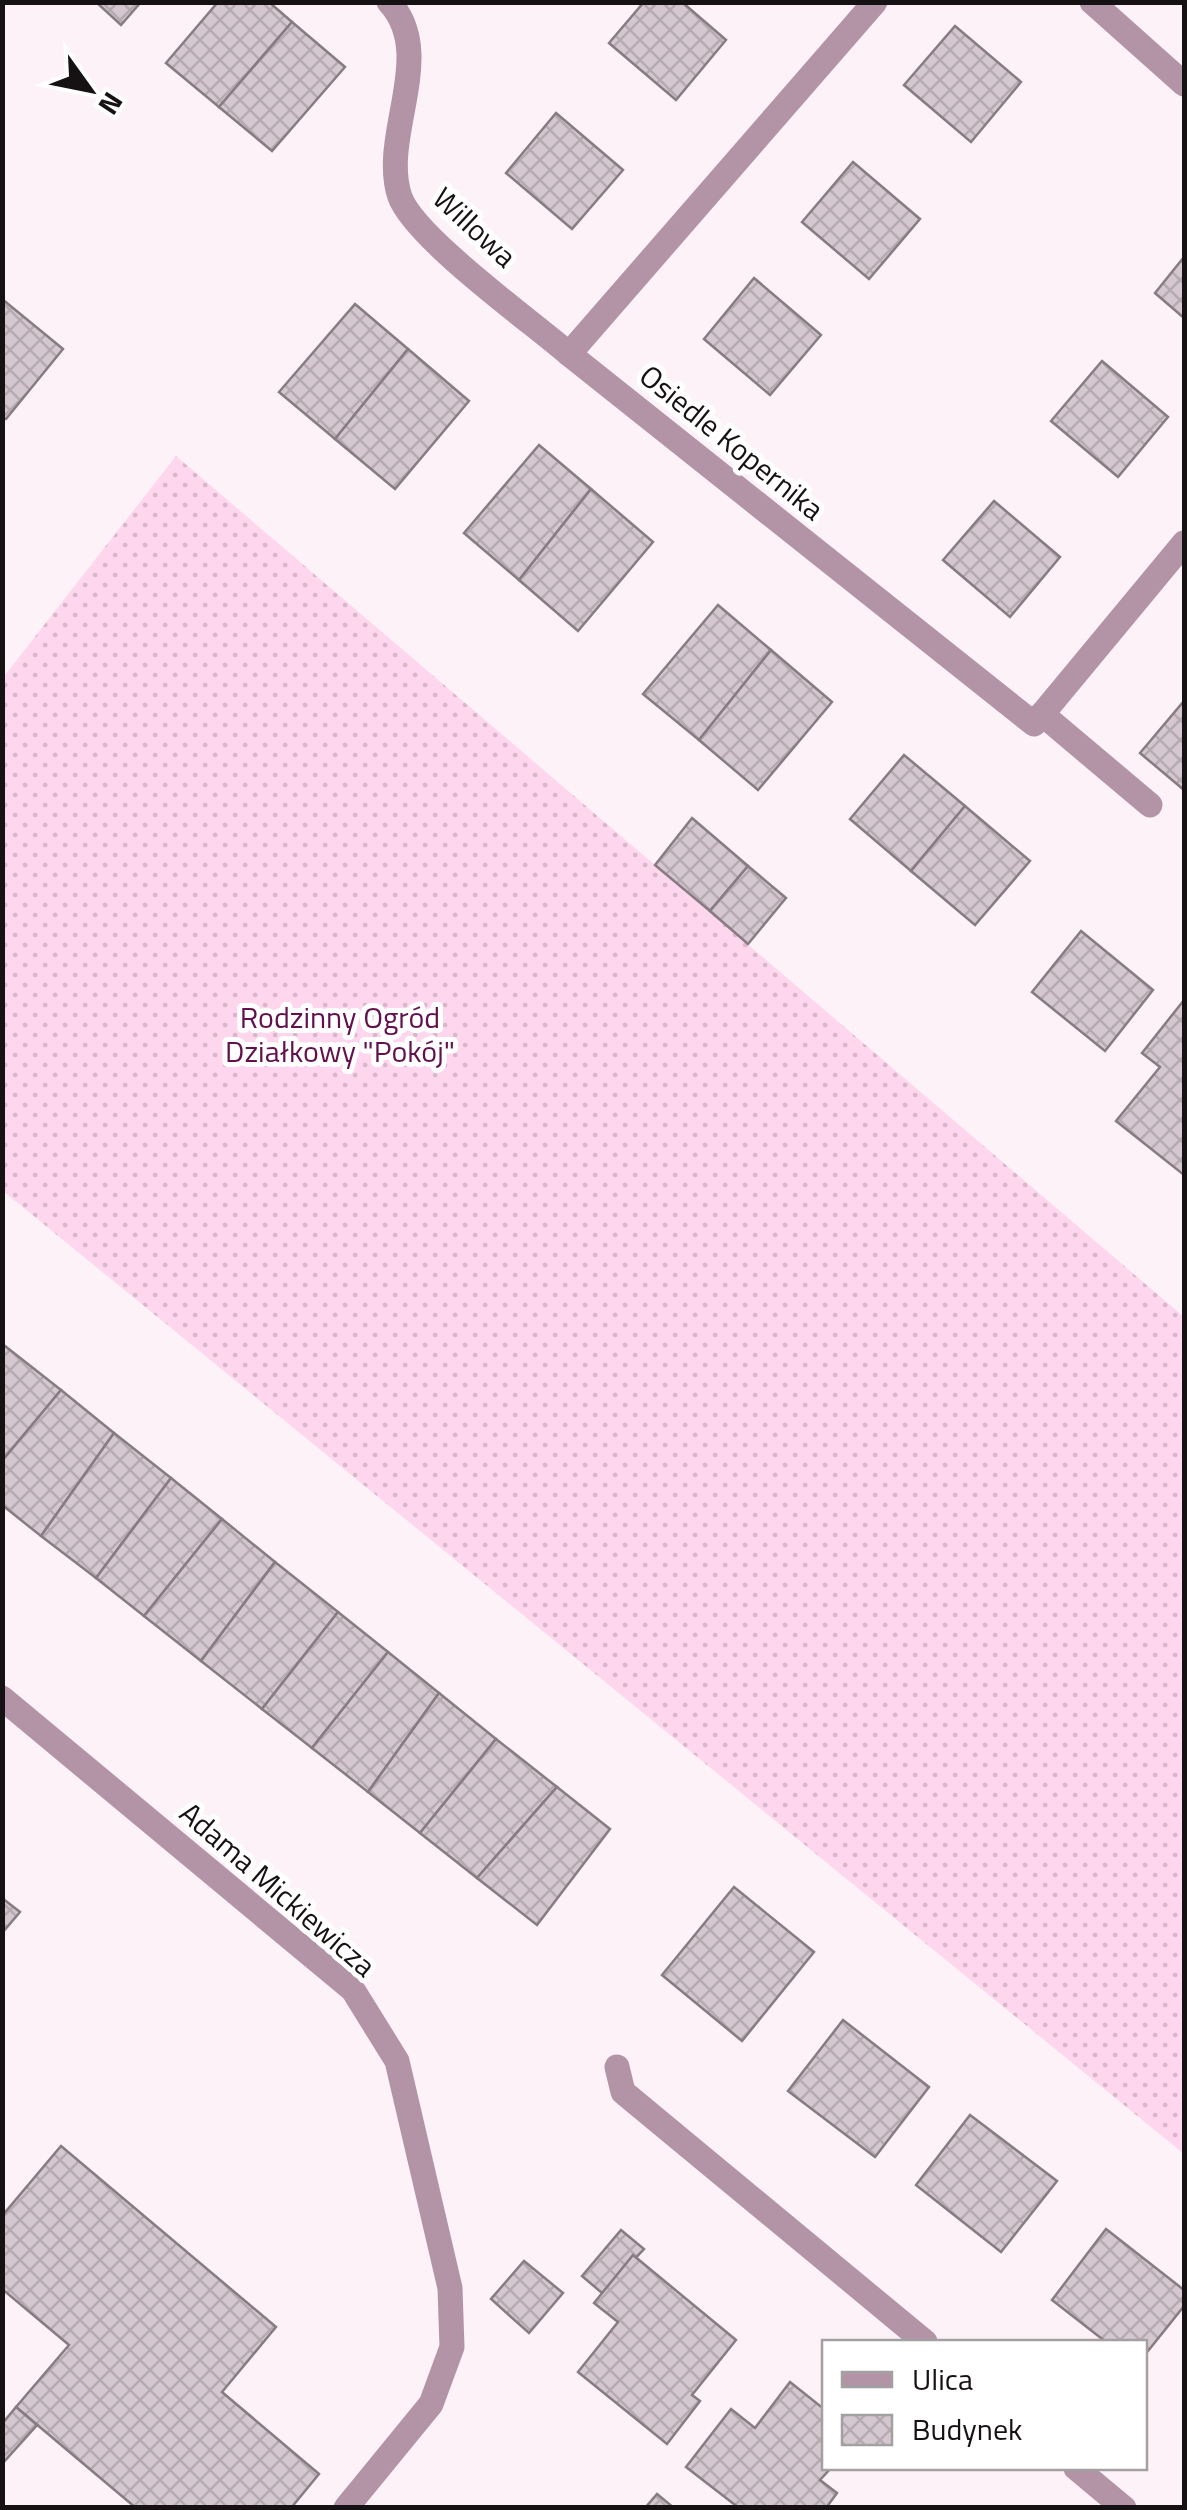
<svg xmlns="http://www.w3.org/2000/svg" width="1187" height="2510" font-family="'Titillium Web',sans-serif">
  <defs>
    <pattern id="grass-dots" width="8" height="8" patternUnits="userSpaceOnUse" patternTransform="scale(2.5)"><rect width="8" height="8" fill="#fed6ee"/><path d="M2 2h.1M6 6h.1" fill="none" stroke="#d9b7cb" stroke-width="1.8" stroke-linecap="round"/></pattern>
    <pattern id="building-cross-hatch" width="8" height="8" patternUnits="userSpaceOnUse" patternTransform="scale(2.5)"><rect width="8" height="8" fill="#d5c7cf"/><path d="M0 0l8 8M0 8l8-8" fill="none" stroke="#b6aab1"/></pattern>
  </defs>
  <rect width="100%" height="100%" fill="#fef2f9"/>
  <path fill="url(#grass-dots)" d="M176,456L1184,1317V2154L3,1191L2,679Z"/>
  <g fill="url(#building-cross-hatch)" stroke="#887b82" stroke-width="2.5">
    <path d="M96,2H141L121,25Z"/>
    <path d="M218,2H269L292,22L219,107L166,63Z"/>
    <path d="M644,2H682L726,40L676,100L609,43Z"/>
    <path d="M292,22L345,67L272,151L219,107Z"/>
    <path d="M955,26L1021,82L971,142L904,85Z"/>
    <path d="M556,113L623,170L572,229L506,173Z"/>
    <path d="M853,162L920,219L869,279L802,222Z"/>
    <path d="M1184,257V318L1155,293Z"/>
    <path d="M754,278L821,335L770,395L704,339Z"/>
    <path d="M2,299L63,349L6,419L2,417Z"/>
    <path d="M355,304L408,349L335,439L279,392Z"/>
    <path d="M408,349L469,401L395,489L335,439Z"/>
    <path d="M1102,361L1168,417L1118,477L1051,421Z"/>
    <path d="M539,445L591,489L519,580L464,533Z"/>
    <path d="M591,489L653,542L578,631L519,580Z"/>
    <path d="M994,501L1060,557L1010,617L943,560Z"/>
    <path d="M718,605L771,650L699,740L643,694Z"/>
    <path d="M771,650L832,702L758,790L699,740Z"/>
    <path d="M1184,701V790L1140,753Z"/>
    <path d="M904,755L965,806L911,871L850,819Z"/>
    <path d="M965,806L1030,861L975,925L911,871Z"/>
    <path d="M692,818L748,866L710,911L655,865Z"/>
    <path d="M748,866L786,898L748,944L710,911Z"/>
    <path d="M1081,931L1153,990L1105,1051L1032,992Z"/>
    <path d="M1184,1000V1175L1116,1121L1160,1067L1142,1053Z"/>
    <path d="M5,1346L61,1390L2,1461V1349Z"/>
    <path d="M61,1390L114,1433L41,1536L2,1505V1461Z"/>
    <path d="M114,1433L171,1478L96,1578L41,1536Z"/>
    <path d="M171,1478L222,1519L144,1616L96,1578Z"/>
    <path d="M222,1519L275,1562L201,1661L144,1616Z"/>
    <path d="M275,1562L338,1612L262,1709L201,1661Z"/>
    <path d="M338,1612L388,1652L312,1748L262,1709Z"/>
    <path d="M388,1652L439,1693L368,1792L312,1748Z"/>
    <path d="M439,1693L496,1739L420,1833L368,1792Z"/>
    <path d="M496,1739L557,1787L477,1878L420,1833Z"/>
    <path d="M557,1787L610,1829L537,1925L477,1878Z"/>
    <path d="M734,1887L814,1952L742,2041L662,1975Z"/>
    <path d="M2,1898L20,1912L2,1933Z"/>
    <path d="M843,2020L929,2087L875,2157L788,2091Z"/>
    <path d="M970,2115L1057,2181L1001,2252L916,2185Z"/>
    <path d="M61,2146L276,2327L222,2392L319,2474L291,2508H136L16,2407L69,2345L2,2289V2216Z"/>
    <path d="M1106,2229L1184,2290V2306L1144,2356V2342H1106L1052,2300Z"/>
    <path d="M621,2230L644,2249L602,2293L582,2276Z"/>
    <path d="M633,2255L736,2340L692,2395L700,2401L667,2444L578,2372L618,2322L594,2303Z"/>
    <path d="M524,2261L563,2293L529,2333L491,2299Z"/>
    <path d="M790,2382L824,2409V2468H831L820,2480L837,2493L826,2508H739L686,2467L731,2409L755,2428Z"/>
    <path d="M16,2407L37,2425L2,2464V2424Z"/>
    <path d="M657,2494L674,2508H645Z"/>
  </g>
  <g fill="none" stroke-linecap="round" stroke-linejoin="round">
    <g stroke="#b394a7" stroke-width="25">
      <path d="M389,2C438,55 379,136 400,197C415,238 532,322 569,354"/>
      <path d="M875,2L569,354L1034,724L1184,543"/>
      <path d="M1092,2L1184,84"/>
      <path d="M1042,714L1150,805"/>
      <path d="M2,1698L353,1990L397,2061L450,2288L452,2347L431,2404L346,2508"/>
      <path d="M617,2067L623,2092L925,2342"/>
      <path d="M1076,2468L1124,2508"/>
    </g>
  </g>
  <g text-anchor="middle" dominant-baseline="central" stroke-width="10" stroke-linejoin="round" paint-order="stroke">
    <g font-size="30" fill="#161214" stroke="#fff">
      <text transform="translate(475 227) rotate(43)">Willowa</text>
      <text transform="translate(732 442) rotate(39)">Osiedle Kopernika</text>
      <text transform="translate(278 1889) rotate(41)">Adama Mickiewicza</text>
    </g>
    <g font-size="30" fill="#63114d" stroke="#fff">
      <text x="340" y="1017">Rodzinny Ogród<tspan x="340" dy="34">Działkowy "Pokój"</tspan></text>
    </g>
  </g>
  <rect width="1187" height="2510" fill="none" stroke="#161214" stroke-width="10"/>
  <rect x="822" y="2340" width="325" height="130" fill="#ffffff" stroke="#a2a0a1" stroke-width="2.5"/>
  <rect x="842" y="2372" width="50" height="15" fill="#b394a7" stroke="#a2a0a1" stroke-width="2.5"/>
  <text x="912" y="2390" font-size="30" fill="#161214">Ulica</text>
  <rect x="842" y="2415" width="50" height="30" fill="url(#building-cross-hatch)" stroke="#a2a0a1" stroke-width="2.5"/>
  <text x="912" y="2440" font-size="30" fill="#161214">Budynek</text>
  <g transform="translate(90 90) rotate(123)" stroke="#ffffff" stroke-width="8" paint-order="stroke">
  <path d="M0-8L18 38L0 25L-18 38Z" fill="#161214"/>
  <text y="-15" font-size="28" font-weight="bold" text-anchor="middle" fill="#161214">N</text>
  </g>
</svg>
